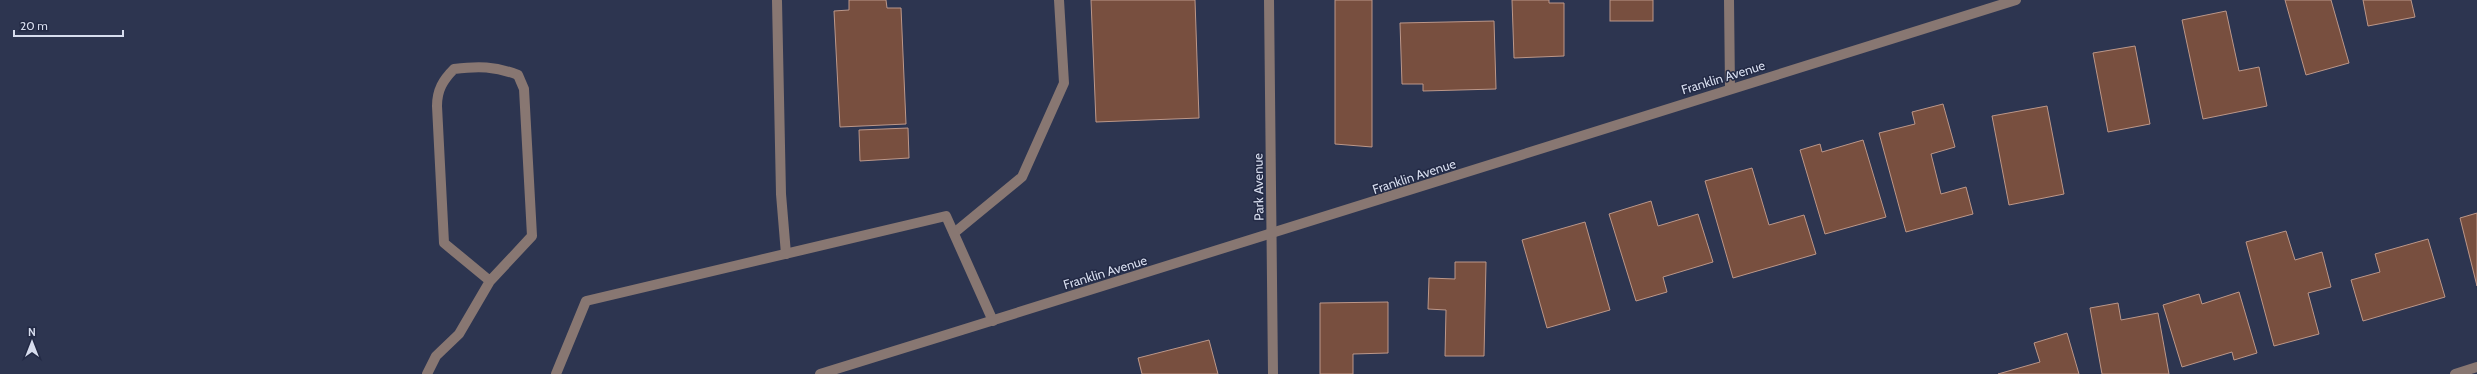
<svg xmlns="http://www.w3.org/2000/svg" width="2477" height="374" font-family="Cabin,sans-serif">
  <rect width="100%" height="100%" fill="#2d3550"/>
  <g fill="#784f3f" stroke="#bc9789">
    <path d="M849,0H886L887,8H901L906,124L840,127L834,11L849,10Z"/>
    <path d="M1091,0H1195L1199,118L1096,122Z"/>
    <path d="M1335,0H1372V147L1335,144Z"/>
    <path d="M1512,0H1549V3H1564V56L1514,58Z"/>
    <rect x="1610" y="0" width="43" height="21"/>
    <path d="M2285,0H2331L2349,63L2306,75Z"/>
    <path d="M2363,0H2411L2415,17L2368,26Z"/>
    <path d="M2226,11L2239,71L2259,67L2267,106L2203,119L2182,20Z"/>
    <path d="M1494,21L1496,89L1423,91V84H1402L1400,23Z"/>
    <path d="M2135,46L2150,124L2108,132L2093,53Z"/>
    <path d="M1943,104L1955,147L1931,154L1941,194L1966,187L1973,214L1906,232L1879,133L1915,124L1912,112Z"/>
    <path d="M2047,106L2064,194L2009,205L1992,116Z"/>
    <path d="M908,128L909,158L860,161L859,130Z"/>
    <path d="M1863,140L1886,217L1825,234L1800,150L1820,144L1822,152Z"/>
    <path d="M1752,168L1769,225L1804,215L1816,254L1733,278L1705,181Z"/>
    <path d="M1651,201L1658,226L1698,214L1713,262L1663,277L1667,292L1636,301L1609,214Z"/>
    <path d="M2477,213V286L2460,218Z"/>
    <path d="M1585,222L1610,310L1547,328L1522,240Z"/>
    <path d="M2286,231L2295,260L2322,252L2331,287L2308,293L2319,334L2274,346L2246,242Z"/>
    <path d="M2428,239L2445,297L2363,321L2351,280L2380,272L2375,254Z"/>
    <path d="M1455,262H1486L1484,356H1445L1446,310L1428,309L1429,278L1455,279Z"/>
    <path d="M2239,292L2257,353L2234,360L2232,352L2182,367L2163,305L2199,294L2202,304Z"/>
    <path d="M1388,302V353L1353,354V374H1320V303Z"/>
    <path d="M2118,303L2121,320L2158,313L2169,374H2102L2090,308Z"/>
    <path d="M2067,333L2079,374H1998L2040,362L2034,343Z"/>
    <path d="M1209,340L1218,374H1142L1138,358Z"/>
  </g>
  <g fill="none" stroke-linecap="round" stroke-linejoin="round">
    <g stroke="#887772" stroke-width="10">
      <path d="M1269,0L1273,374"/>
      <path d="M1729,0L1730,88"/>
      <path d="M777,1L781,194L786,254"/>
      <path d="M954,233L1022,177L1064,83L1059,0"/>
      <path d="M427,374L436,356L459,334L490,281L532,236L524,89L518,75C495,66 478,66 454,69C443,80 437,90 437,106L444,243L490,281"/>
      <path d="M556,374L586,301L946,216L993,321"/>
      <path d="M820,374C1219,251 1617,125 2016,0"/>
      <path d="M2455,374L2477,367"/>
    </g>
  </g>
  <g text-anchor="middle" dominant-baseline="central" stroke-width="3" stroke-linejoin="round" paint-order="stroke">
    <g font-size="13" fill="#d7ddee" stroke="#232a45">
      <text transform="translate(1723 77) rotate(-17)">Franklin Avenue</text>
      <text transform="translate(1414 176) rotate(-18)">Franklin Avenue</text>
      <text transform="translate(1258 187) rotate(-91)">Park Avenue</text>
      <text transform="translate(1105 272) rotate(-17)">Franklin Avenue</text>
    </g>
  </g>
  <g transform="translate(32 342)" stroke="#232a45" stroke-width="3" paint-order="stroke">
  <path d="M0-3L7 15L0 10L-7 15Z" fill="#d7ddee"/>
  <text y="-6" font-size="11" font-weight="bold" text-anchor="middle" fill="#d7ddee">N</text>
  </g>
  <path d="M14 30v6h109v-6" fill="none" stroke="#d7ddee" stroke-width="2"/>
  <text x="20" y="30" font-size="12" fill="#d7ddee" stroke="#232a45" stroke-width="3" paint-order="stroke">20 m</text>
</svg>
